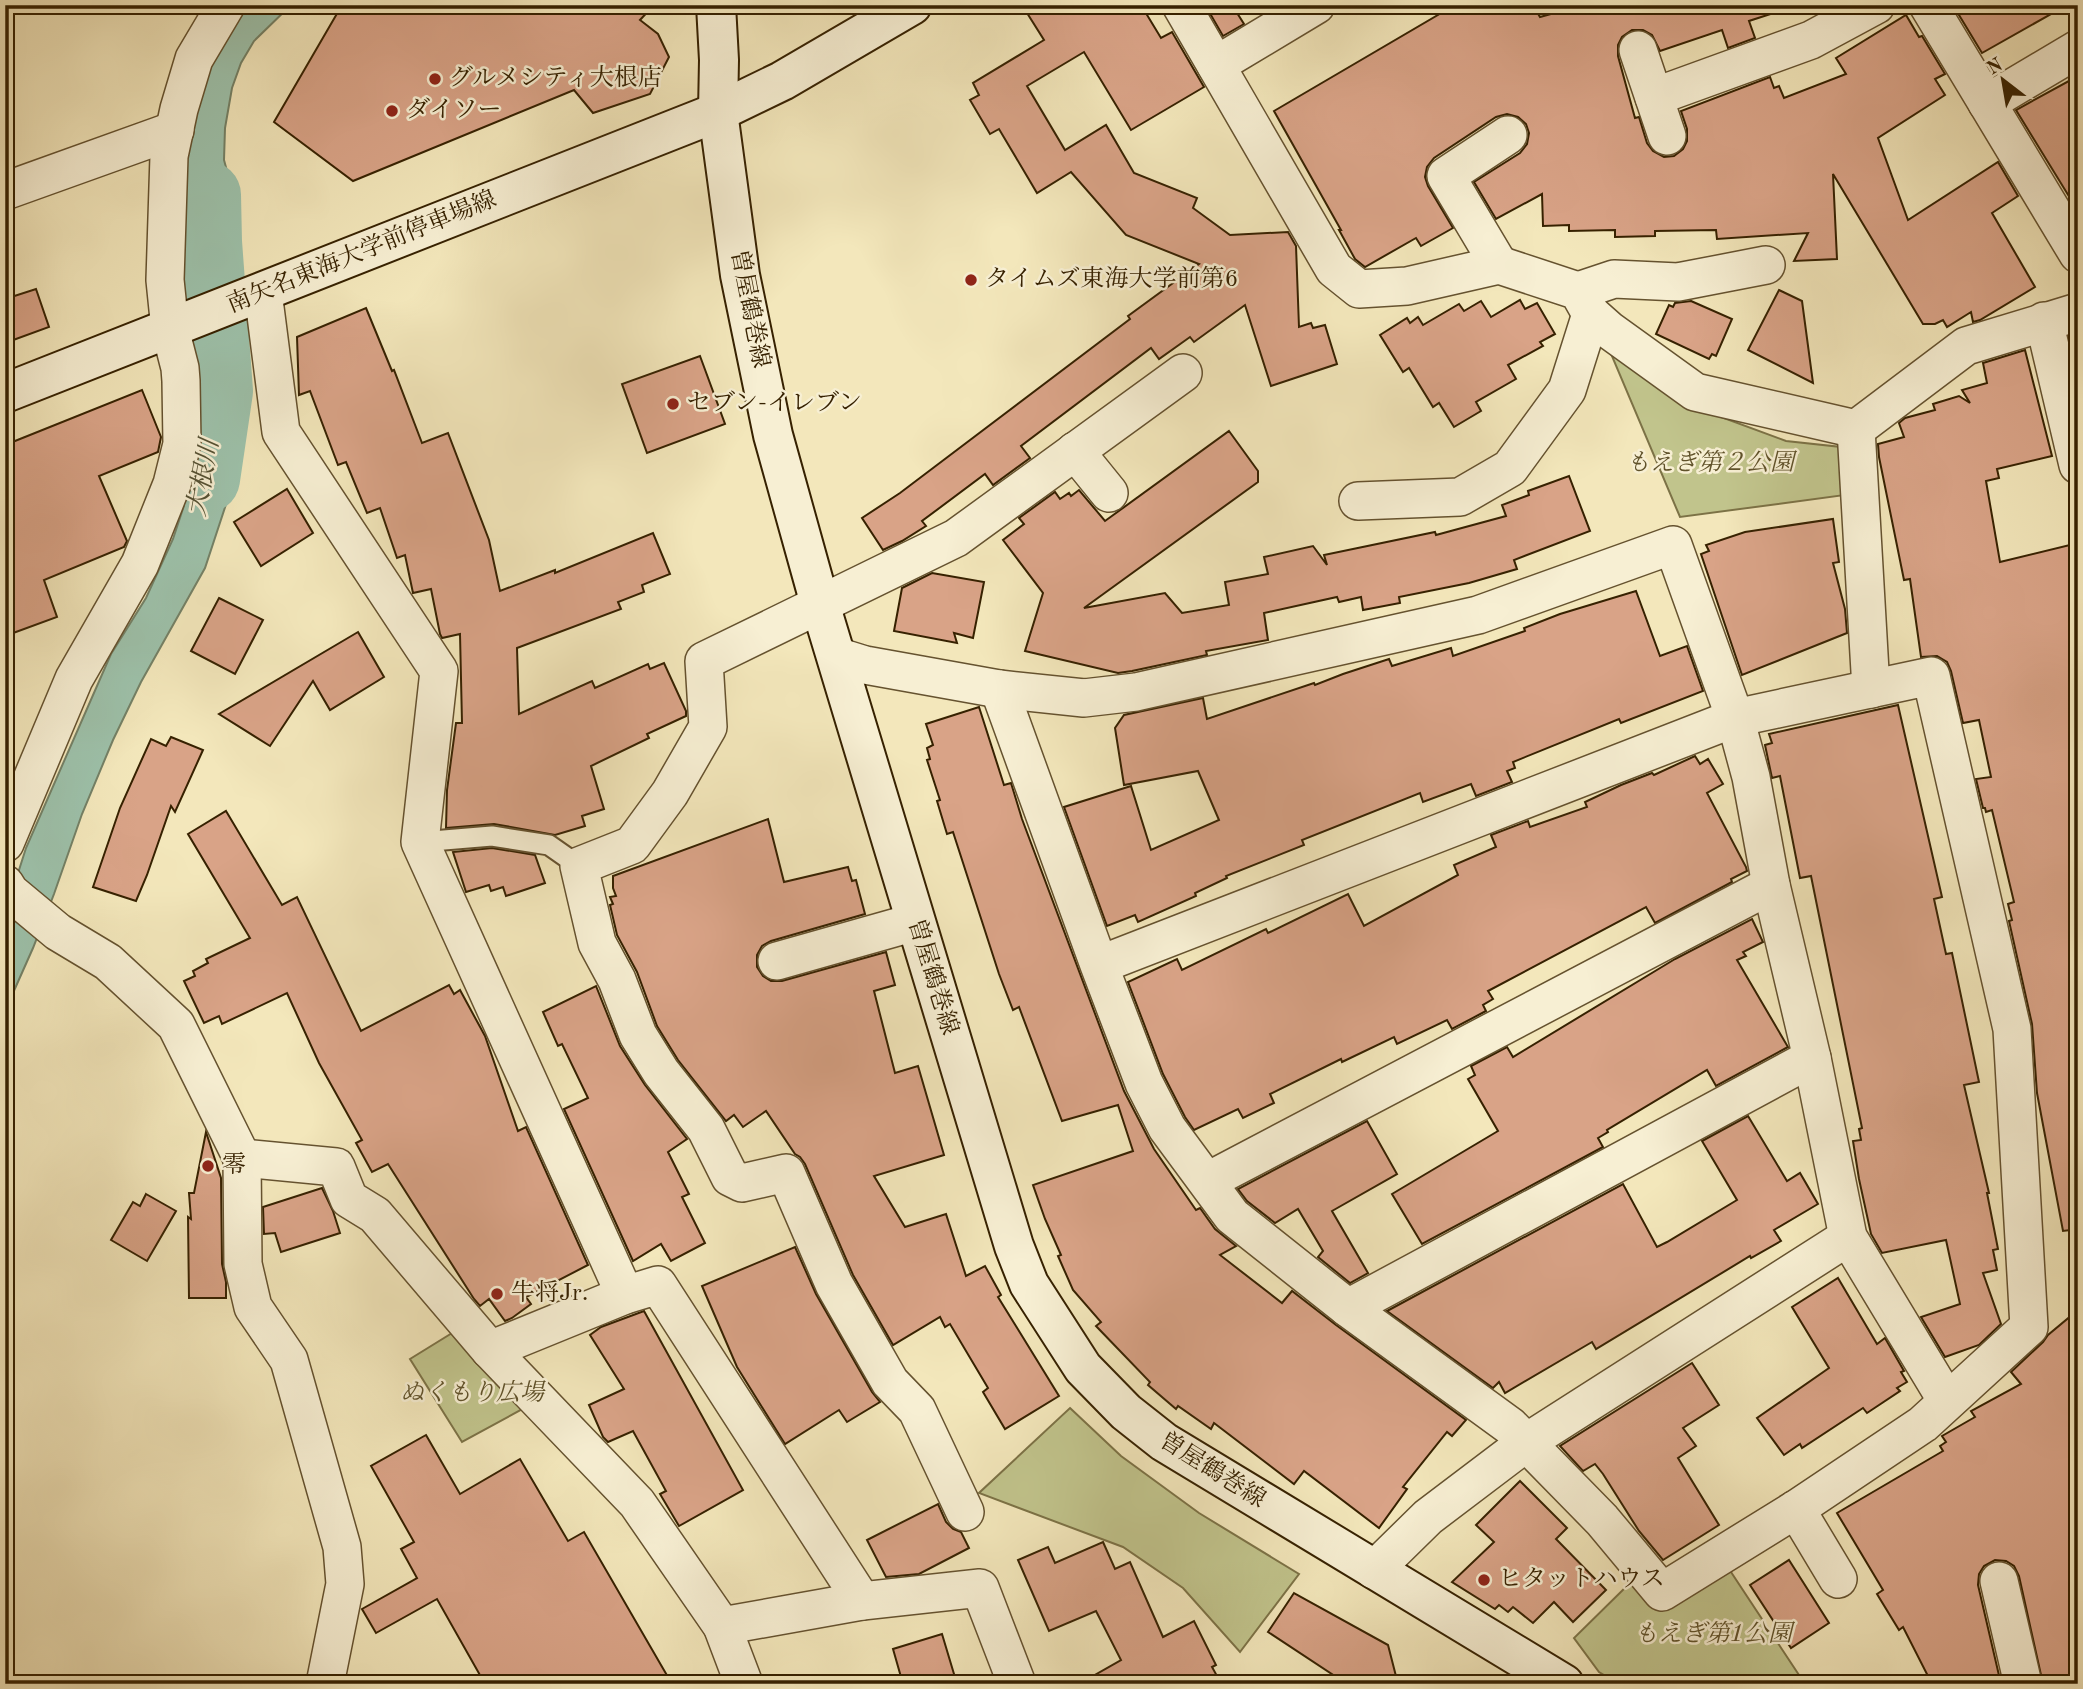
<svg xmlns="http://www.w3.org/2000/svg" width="2083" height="1689" font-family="'Old Standard TT','Noto Serif JP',serif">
  <rect width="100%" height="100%" fill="#f3e7bb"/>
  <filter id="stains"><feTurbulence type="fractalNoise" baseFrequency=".00286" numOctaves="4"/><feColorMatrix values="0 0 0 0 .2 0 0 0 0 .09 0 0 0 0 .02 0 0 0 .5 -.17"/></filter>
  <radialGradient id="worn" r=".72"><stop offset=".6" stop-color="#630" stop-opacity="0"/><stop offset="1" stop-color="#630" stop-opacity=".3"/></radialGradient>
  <g fill="#c1c48c" stroke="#7c7246" stroke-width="2">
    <path d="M1606,342L1686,404L1786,441L1841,447L1845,495L1680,517Z"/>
    <path d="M457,1330L528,1406L462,1442L410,1359Z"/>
    <path d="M1070,1408L1121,1456L1199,1513L1299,1574L1240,1652L1183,1588L1123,1547L979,1493Z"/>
    <path d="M1729,1569L1799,1675L1779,1684H1619L1599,1672L1574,1638L1635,1578Z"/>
  </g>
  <path fill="#9dc1aa" stroke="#748166" stroke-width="2" d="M246,5H291L254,41L241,63L232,88L225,128L224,160L233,193L231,234L247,395V423L239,465L205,568L141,682L113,740L82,814L54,894L33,948L5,1011V914L26,848L111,654L146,598L173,539L194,475L202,434L203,397L213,395L220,381L226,364L225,354L203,267C189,241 200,213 195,185C193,178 188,172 184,166L195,109L217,51Z"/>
  <path fill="#f3e7bb" d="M236,251L247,350L222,360L211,297L198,266Z"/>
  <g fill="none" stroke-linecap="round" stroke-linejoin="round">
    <path stroke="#9dc1aa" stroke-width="68" d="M206,479L219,391L208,242L207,195"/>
  </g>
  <g fill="#d9a387" stroke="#362100" stroke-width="2">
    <path d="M342,5H654L640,20L658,34L669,57L650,94L593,113L574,90L353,181L274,122Z"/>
    <path d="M1022,5H1141L1161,38L1172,32L1204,87L1131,130L1084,52L1027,86L1065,150L1106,125L1134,173L1197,198L1193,208L1230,235L1288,232L1296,246L1299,327L1311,323L1313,328L1325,325L1337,364L1271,386L1245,305L1194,342L1190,337L1159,359L1151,348L1021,446L1030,458L993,485L985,474L922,521L926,526L902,541L883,550L862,518L900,493L1130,319L1128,316L1199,264L1126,235L1071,172L1037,193L999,129L990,134L970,100L979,95L973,83L1044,40Z"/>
    <path d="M1217,5H1232L1244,24L1223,36L1208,10Z"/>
    <path d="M1455,5H1533L1540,17L1583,5H1779L1780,11L1749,21L1755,38L1728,48L1722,30L1660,51L1652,35L1643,30H1632L1622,37L1618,45V56L1635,118L1639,117L1647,143L1653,151L1664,157L1674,156L1683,149L1687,141V129L1681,111L1770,77L1774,88L1779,86L1784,98L1846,74L1836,58L1906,15L1919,37L1922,36L1945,74L1935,79L1945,95L1878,138L1908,220L1998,162L2018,196L1992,213L2035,287L1980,320L1973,322L1971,312L1947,327L1943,320L1935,324H1923L1833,174L1837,259L1794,261L1808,233L1717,239L1716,230L1655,231V236L1615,237V230L1569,231V225L1543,226L1542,194L1496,219L1474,182L1520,153L1527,144L1529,133L1526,124L1518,117L1507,114L1496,117L1434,158L1427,167L1425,177L1428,186L1453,228L1421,246L1416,238L1365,267L1355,259L1339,230H1341L1274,111Z"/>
    <path d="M1976,5H2067L1982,53L1959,15Z"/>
    <path d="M2078,76V211L2016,110Z"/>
    <path d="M36,289L49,327L5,343V299Z"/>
    <path d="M1779,290L1802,301L1813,383L1748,350Z"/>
    <path d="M1520,300L1525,309L1537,303L1555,334L1540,342L1543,346L1508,365L1516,379L1476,402L1481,411L1454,427L1439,403L1433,407L1409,368L1403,372L1380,335L1407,318L1410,323L1418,317L1423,325L1459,304L1464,311L1481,301L1491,317Z"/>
    <path d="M1691,301L1732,319L1716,356L1712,354L1709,359L1656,334L1669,305L1673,307L1675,303Z"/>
    <path d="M366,308L392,371L394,370L422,443L448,433L489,540L500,591L555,570V573L653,533L670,574L642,585L644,592L618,602L621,609L517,648L519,714L592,681L595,688L648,664L650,669L664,663L686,711V716L647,734L649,738L591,766L604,809L582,816L585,826L555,835L494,824L446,828L447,790L456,723H462L460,634L442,638L440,634L431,589L413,593L405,555L397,558L380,508L367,513L346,462L338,465L310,391L299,395L297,337Z"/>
    <path d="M2025,350L2052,456L1997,469L1999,478L1986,481L2000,562L2078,543V1229L2063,1231L2037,1093L2032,1024L2009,921L2012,920L2008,904L2014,902L1992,810L1986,812L1985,808H1983L1976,779L1991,777L1979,720L1963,723L1951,671L1947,662L1937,656L1921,657L1910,579L1904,580L1879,457L1878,444L1904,437L1899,423L1905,418L1935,410L1933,404L1959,396L1970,403L1962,390L1987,383L1983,363Z"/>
    <path d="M700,356L725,424L647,453L622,384Z"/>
    <path d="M142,390L161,437L158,452L99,476L127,541L124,547L44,580L57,617L5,636V445Z"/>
    <path d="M1229,431L1258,471V482L1084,608L1165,593L1182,613L1229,605L1225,582L1268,574L1264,557L1313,546L1327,565L1324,555L1435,532L1436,535L1506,516L1502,505L1529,495L1528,491L1569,476L1590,531L1514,560L1517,569L1469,583L1399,597L1400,603L1363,610L1361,597L1339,602L1337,597L1264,613L1268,640L1206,651L1207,655L1132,671L1118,673L1025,651L1043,593L1003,540L1024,524L1019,518L1055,492L1060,499L1069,493L1071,496L1079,490L1105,521Z"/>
    <path d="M287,489L313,533L261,566L234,522Z"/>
    <path d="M1833,519L1839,562L1833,563L1845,609L1847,633L1742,675L1701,554L1709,551L1706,545L1745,532Z"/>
    <path d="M932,573L984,582L973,638L954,633L957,643L894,631L902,588Z"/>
    <path d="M1636,591L1660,656L1687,646L1703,691L1621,723L1619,719L1513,762L1515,768L1507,771L1512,782L1476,796L1471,784L1423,802L1420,793L1302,840L1304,845L1226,876L1227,878L1195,893L1196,896L1138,922L1135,915L1107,926L1064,807L1131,786L1151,850L1219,820L1198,771L1124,785L1115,728L1124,715L1203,698L1207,719L1314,683L1315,685L1343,674L1389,659L1392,666L1451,648L1453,656L1525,631L1524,628L1560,614Z"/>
    <path d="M219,598L263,620L235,674L191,651Z"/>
    <path d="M358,632L384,677L330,710L313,681L270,746L219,714Z"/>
    <path d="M1898,705L1942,897L1934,899L1946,954L1952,953L1979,1082L1964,1085L1989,1193H1987L1998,1249L1993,1250L1997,1270L1983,1273L2001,1324L1979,1345L1945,1357L1921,1317L1960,1304L1946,1240L1882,1253L1871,1234L1859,1179L1853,1141L1861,1140L1859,1129L1862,1128L1811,876L1800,878L1780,776L1772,778L1765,745L1772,743L1769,734Z"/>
    <path d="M979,707L1004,785L1011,783L1022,819L1124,1091L1154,1149L1196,1210L1200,1208L1215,1229L1236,1246L1220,1255L1282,1303L1292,1291L1336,1325L1466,1420L1452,1436L1447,1432L1403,1487L1407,1489L1379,1528L1304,1471L1294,1484L1214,1423L1211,1429L1178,1406L1176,1409L1148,1385L1150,1382L1096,1326L1101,1322L1073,1290L1058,1256L1061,1255L1045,1219L1033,1185L1133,1151L1118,1105L1062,1121L1019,1007L1013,1010L999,974L953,832L947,834L937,801L940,800L927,760L930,759L927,748L933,745L926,724Z"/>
    <path d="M171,737L203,750L175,812L171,806L147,875L136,901L93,887L120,808L151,739L166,746Z"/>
    <path d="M1695,756L1700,764L1708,759L1723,784L1707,793L1746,867L1747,871L1731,879L1732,882L1655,923L1646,907L1488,991L1493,999L1483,1005L1486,1011L1452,1029L1447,1020L1397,1044L1394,1037L1342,1062L1341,1059L1270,1094L1274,1103L1243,1118L1238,1109L1194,1130L1185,1117L1163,1074L1128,982L1177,959L1182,970L1266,929L1268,933L1348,894L1364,926L1458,875L1454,865L1496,847L1491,835L1528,821L1530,827L1587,807L1585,802L1621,785L1652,773L1654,775Z"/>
    <path d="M226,811L282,905L297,897L361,1031L449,985L454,994L460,990L485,1036L518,1131L526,1127L588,1265L526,1297L531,1304L512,1318L505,1321L489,1299L480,1306L474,1299L388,1164L372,1172L356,1143L362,1140L319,1063L287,993L222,1024L219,1016L204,1023L184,981L195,976L193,971L208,963L206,959L250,938L188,834Z"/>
    <path d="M768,819L784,882L848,867L852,881L856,880L865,914L771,941L762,946L757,955V967L763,976L771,981H782L886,952L895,985L874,991L895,1073L918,1066L944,1155L874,1176L905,1227L946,1214L966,1276L985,1266L1001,1295L998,1297L1059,1396L1005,1429L983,1392L988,1388L950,1324L945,1327L940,1317L893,1345L853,1275L805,1164L800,1157L795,1154L766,1111L743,1127L734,1115L726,1121L678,1060L657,1026L637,972L617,935L610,905L613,904L610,897L616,896L613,888V876Z"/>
    <path d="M492,848L535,855L545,883L506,896L503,887L491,891L489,885L466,892L453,852Z"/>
    <path d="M1752,919L1763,942L1743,952L1746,956L1737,960L1788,1047L1716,1086L1707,1070L1607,1130L1608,1132L1598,1138L1603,1147L1422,1244L1392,1194L1498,1131L1468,1079L1475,1075L1471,1066L1507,1047L1513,1057L1675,959Z"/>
    <path d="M596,986L620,1046L645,1085L687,1139L668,1152L689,1194L682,1197L705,1243L671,1261L661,1244L633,1261L564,1109L588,1098L562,1044L558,1046L543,1012Z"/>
    <path d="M1748,1116L1787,1181L1800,1173L1818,1204L1774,1230L1781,1241L1751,1258L1750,1256L1596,1349L1592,1342L1505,1393L1499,1382L1493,1388L1387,1311L1623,1184L1657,1247L1667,1242L1737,1200L1702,1141Z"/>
    <path d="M1367,1121L1397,1174L1332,1211L1368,1273L1350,1283L1318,1257L1323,1251L1298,1209L1275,1223L1247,1201L1238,1189Z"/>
    <path d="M206,1132L221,1178L222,1264L226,1282V1298H189L188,1217L191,1219L189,1193H194Z"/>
    <path d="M322,1188L333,1211L340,1233L281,1252L275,1233L264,1234L263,1207Z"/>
    <path d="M146,1194L176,1211L147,1261L111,1240L133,1202L140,1206Z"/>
    <path d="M795,1247L816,1294L872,1392L880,1402L847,1422L839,1410L785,1444L737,1367L702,1286Z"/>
    <path d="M1838,1278L1877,1344L1885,1338L1904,1371L1901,1372L1907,1382L1897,1388L1900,1391L1867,1413L1863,1408L1802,1448L1800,1444L1784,1455L1757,1418L1829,1368L1792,1307Z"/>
    <path d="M2078,1310V1546L2070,1550L2078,1586V1684H2043L2019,1576L2014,1566L2006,1561L1995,1560L1984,1566L1979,1574L1978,1585L2001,1684H1932L1903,1627L1899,1630L1877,1594L1883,1590L1837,1513L1943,1451L1940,1446L1946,1442L1942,1436L1975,1417L1971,1411L2021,1384L2011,1372L2043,1342L2048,1335Z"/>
    <path d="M644,1311L743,1490L679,1526L660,1494L666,1491L633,1431L608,1442L603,1437L589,1405L624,1389L590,1335L601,1327Z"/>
    <path d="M1692,1363L1719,1405L1683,1428L1696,1446L1678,1458L1719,1525L1663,1560L1639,1531L1603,1474L1595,1464L1583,1471L1560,1446Z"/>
    <path d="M426,1435L460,1494L520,1459L568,1541L584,1532L672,1684H485L437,1599L376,1633L362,1609L417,1578L401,1549L414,1542L371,1466Z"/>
    <path d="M1520,1481L1567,1528L1556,1539L1606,1590L1573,1622L1554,1602L1533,1623L1513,1607L1508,1612L1499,1605L1495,1609L1452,1582L1494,1542L1476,1525Z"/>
    <path d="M938,1504L946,1522L953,1529L961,1532L969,1548L919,1574L886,1577L867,1540Z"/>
    <path d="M1103,1542L1115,1569L1130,1562L1163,1637L1194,1621L1216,1665L1212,1667L1217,1676L1201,1684H1079L1121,1660L1096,1611L1049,1631L1018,1560L1048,1547L1055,1563Z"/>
    <path d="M1789,1560L1829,1623L1791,1648L1750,1585Z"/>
    <path d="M1294,1593L1388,1645L1398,1684H1347L1268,1632Z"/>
    <path d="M942,1634L957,1684H903L893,1649Z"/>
  </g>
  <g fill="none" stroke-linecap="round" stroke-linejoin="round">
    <defs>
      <path id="lane" d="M420,842L492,836L549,845L579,866"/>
      <g id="street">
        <path d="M1181,5L1334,269L1359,289L1407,286L1499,265L1578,291L1591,314L1609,330L1695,392L1856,429L1966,346L2078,312"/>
        <path d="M1928,5L2078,254"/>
        <path d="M1638,50L1667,136"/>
        <path d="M1216,65L1316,5"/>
        <path d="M1654,97L1811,40L1876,5"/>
        <path d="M1987,103L2078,49"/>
        <path d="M5,191L175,130"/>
        <path d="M1499,265L1446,176L1508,135"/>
        <path d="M1578,291L1614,279L1678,282L1766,265"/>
        <path d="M263,292L281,432L439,671L420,842L625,1295"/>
        <path d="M2044,321L2078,465"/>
        <path d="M1856,429L1871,689"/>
        <path d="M1075,451L1109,493"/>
        <path d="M1358,501L1460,497L1510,468L1567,390L1591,314"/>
        <path d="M836,656L865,665L999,689L1084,698L1136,692L1478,615L1673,545L1735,718L1751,777L1771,885L1812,1058L1848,1237L1947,1401"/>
        <path d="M999,689L1099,965L1144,1083L1167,1128L1232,1216L1348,1308L1510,1426L1602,1520L1662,1592L1796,1509L1923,1424L2029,1327L2012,1029L1931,676L1735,718L1099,965"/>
        <path d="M5,843L74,679L140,564L172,484L182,444L181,381L180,368L170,329L165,280L169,156L179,109L194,59L226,5"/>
        <path d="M5,884L10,892L58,932L108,962L176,1025L242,1158L243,1264L253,1307L289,1360L342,1547L345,1584L325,1684"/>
        <path d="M777,961L915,922"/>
        <path d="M242,1158L336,1167L349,1199L375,1215L490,1350L637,1503L722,1626L744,1684"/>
        <path d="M1208,1181L1771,885"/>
        <path d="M1348,1308L1812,1058"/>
        <path d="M490,1350L625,1295L658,1285L862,1601"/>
        <path d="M1796,1509L1838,1579"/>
        <path d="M965,1512L917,1410L890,1382L834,1284L786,1173L742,1183L730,1177L706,1129L661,1072L638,1035L617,980L597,943L579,866L632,845L670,793L708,727L704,661L956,538L1183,373"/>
        <path d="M1374,1570L1428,1517L1527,1442L1848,1237"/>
        <path d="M1999,1581L2023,1684"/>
        <path d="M722,1626L862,1601L980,1588L1017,1684"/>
      </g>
      <g id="secondary">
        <path d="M716,5L719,60L718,112L740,275L773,435L820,604L1014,1246L1029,1284L1083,1368L1126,1412L1164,1442L1564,1684"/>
        <path d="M5,393L718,112L782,81L912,5"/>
      </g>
    </defs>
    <use href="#lane" stroke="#65522f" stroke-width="23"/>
    <use href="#street" stroke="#65522f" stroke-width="40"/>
    <use href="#secondary" stroke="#362100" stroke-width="42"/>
    <use href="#lane" stroke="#f7efd3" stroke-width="19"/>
    <use href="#street" stroke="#f7efd3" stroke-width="37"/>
    <use href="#secondary" stroke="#f7efd3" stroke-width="38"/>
  </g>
  <g fill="#8f2418" stroke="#f7efd3" stroke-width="2.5">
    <circle cx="435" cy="79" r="7"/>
    <circle cx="392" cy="111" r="7"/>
    <circle cx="971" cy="280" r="7"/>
    <circle cx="673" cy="404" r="7"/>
    <circle cx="208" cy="1166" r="7"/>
    <circle cx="497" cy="1294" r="7"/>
    <circle cx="1484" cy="1580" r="7"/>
  </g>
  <g text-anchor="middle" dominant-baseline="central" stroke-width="5" stroke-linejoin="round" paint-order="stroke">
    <g font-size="24" fill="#362100" stroke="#f7efd3" text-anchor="start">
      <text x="449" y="79">グルメシティ大根店</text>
      <text x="406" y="111">ダイソー</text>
      <text x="985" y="280">タイムズ東海大学前第6</text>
      <text x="687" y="404">セブン-イレブン</text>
      <text x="222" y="1166">零</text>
      <text x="511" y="1294">牛将Jr.</text>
      <text x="1498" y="1580">ヒタットハウス</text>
    </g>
    <g font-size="24" fill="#362100" stroke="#f7efd3">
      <text transform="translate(362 253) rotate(-22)">南矢名東海大学前停車場線</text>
      <text transform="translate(749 309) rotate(79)">曽屋鶴巻線</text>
      <text transform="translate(932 977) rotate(73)">曽屋鶴巻線</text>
      <text transform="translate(1212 1471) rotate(32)">曽屋鶴巻線</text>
    </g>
    <g font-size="24" font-style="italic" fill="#60522a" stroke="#f7efd3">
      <text x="1710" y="464">もえぎ第２公園</text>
      <text x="472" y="1394">ぬくもり広場</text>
      <text x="1713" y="1635">もえぎ第1公園</text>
    </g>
    <g font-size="26" font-style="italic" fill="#555133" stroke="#f7efd3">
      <text transform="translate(204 478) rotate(-80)">大根川</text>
    </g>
  </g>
  <rect width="2083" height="1689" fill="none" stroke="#f3e7bb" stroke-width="28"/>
  <rect x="7" y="7" width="2069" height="1675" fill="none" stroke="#362100" stroke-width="3.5"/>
  <rect x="14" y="14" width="2055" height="1661" fill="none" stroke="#362100" stroke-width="2"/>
  <g transform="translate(2003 80) rotate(329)" stroke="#f7efd3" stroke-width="5" paint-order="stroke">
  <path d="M0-5L12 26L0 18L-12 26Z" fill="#362100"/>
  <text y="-10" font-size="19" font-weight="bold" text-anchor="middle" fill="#362100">N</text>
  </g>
  <rect width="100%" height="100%" filter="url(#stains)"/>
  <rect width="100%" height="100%" fill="url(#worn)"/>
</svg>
